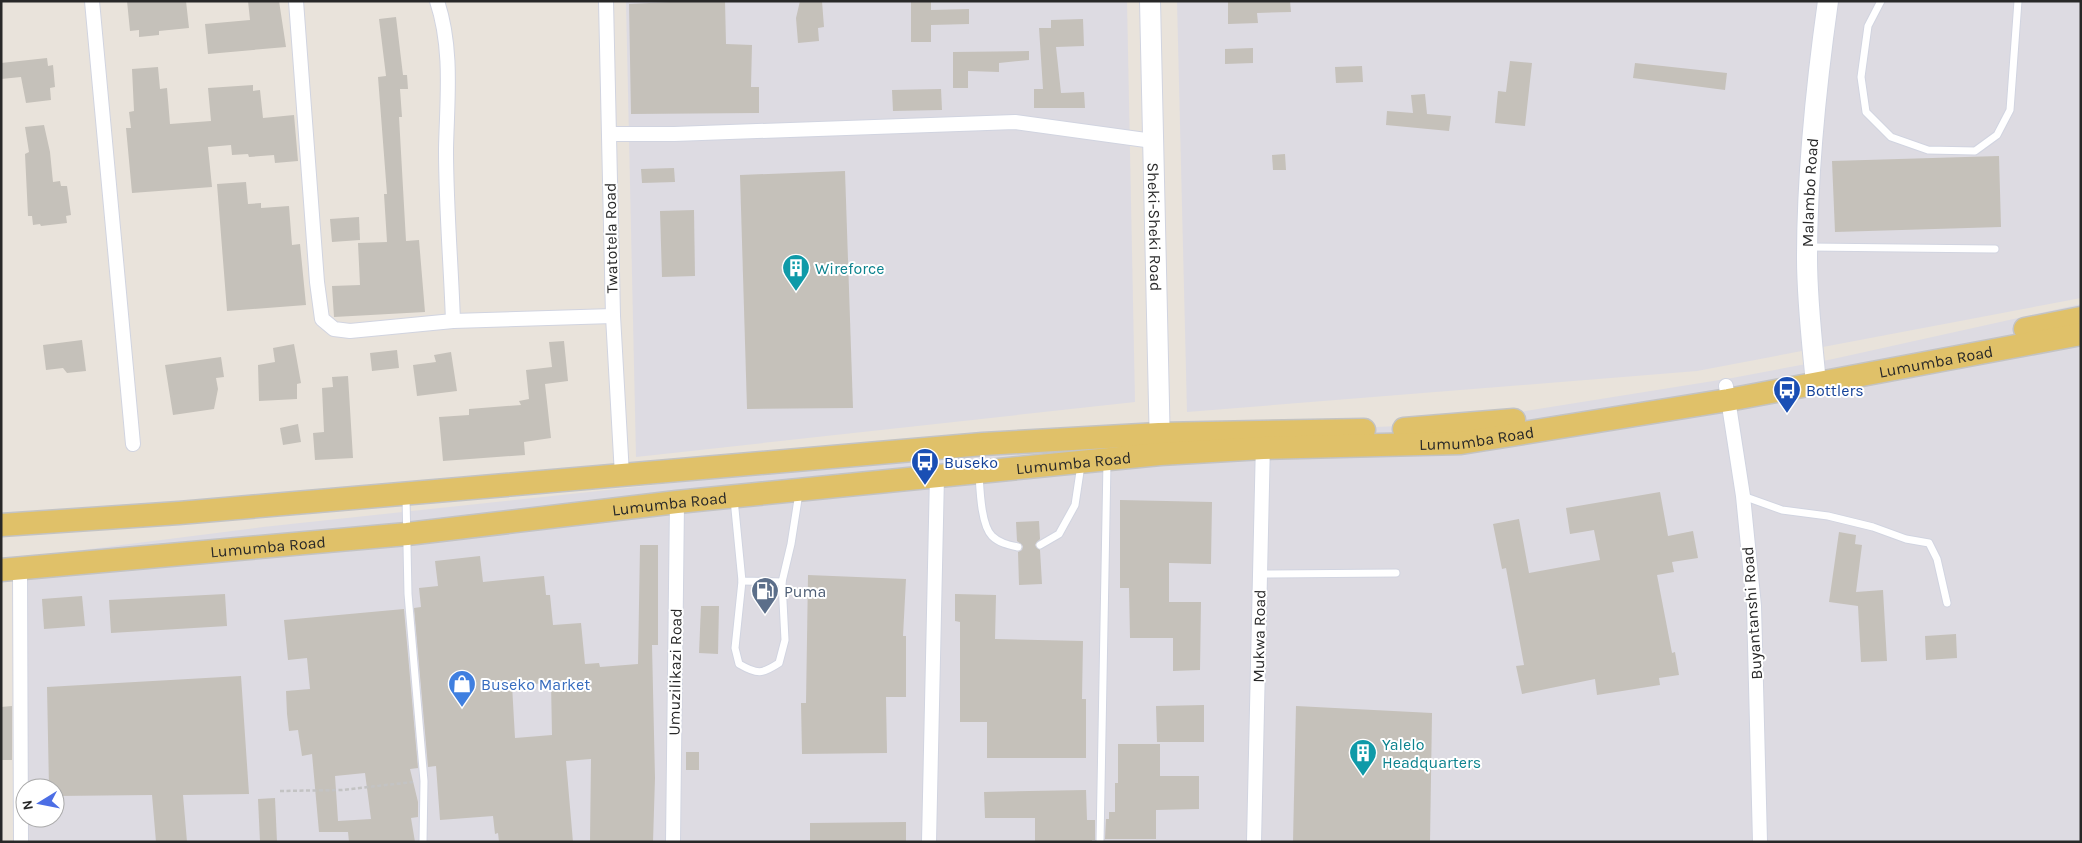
<svg xmlns="http://www.w3.org/2000/svg" width="2082" height="843" font-family="Karla,sans-serif">
  <rect width="100%" height="100%" fill="#e9e3db"/>
  <g fill="#dddbe2">
    <path d="M626,1H1127L1135,402L636,457Z"/>
    <path d="M1177,1H2081V298L1697,371L1187,412Z"/>
    <path d="M2081,304V842H25V818H55V788H25V636L11,559L263,527L682,482L1018,442L1445,424L1732,378L1833,359Z"/>
  </g>
  <g fill="#c5c1ba" fill-rule="evenodd">
    <path d="M127,1H186L189,28L159,31V35L139,37V30L130,31Z"/>
    <path d="M248,1H279L286,47L208,54L205,24L250,20Z"/>
    <path d="M690,1H725L726,44L752,45L751,87H759V113L631,114L629,4Z"/>
    <path d="M800,1H822L824,27L818,28L819,41L798,43L796,18Z"/>
    <path d="M911,1H931V10L969,9V24L931,25V42H911Z"/>
    <path d="M1228,1H1290L1291,12L1257,13L1258,23L1228,24Z"/>
    <path d="M396,17L403,75H407L408,89H400L402,117H399L406,241L419,240L425,312L334,317L332,286L360,285L358,243L387,242L384,194H387L378,77L386,76L379,19Z"/>
    <path d="M1083,19L1084,46L1056,47L1061,93L1084,92L1085,108H1034V89H1043L1039,28H1051V20Z"/>
    <path d="M1253,48V63L1225,64V49Z"/>
    <path d="M1029,51V60L999,63V72L968,71V88H953V52Z"/>
    <path d="M47,58L48,66L53,65L55,87L50,88L51,100L26,103L21,77L1,79V63Z"/>
    <path d="M1510,61L1532,63L1525,126L1495,123L1498,91L1506,92Z"/>
    <path d="M1635,63L1727,73L1725,90L1633,78Z"/>
    <path d="M1362,66L1363,82L1336,83L1335,67Z"/>
    <path d="M158,67L160,89L167,88L170,124L211,121L208,88L253,85V91L260,90L263,118L294,115L298,161L275,163L274,155L249,157L248,154L232,155L231,145L208,147L212,187L132,193L126,128H131L129,112L134,111L132,69Z"/>
    <path d="M941,89L942,110L893,111L892,90Z"/>
    <path d="M1425,94L1427,114L1451,116L1449,131L1386,125L1387,111L1413,113L1411,95Z"/>
    <path d="M44,125L50,152L53,182L60,181L61,186H67L71,215L66,216L67,223L41,226L40,224L33,225L32,216H28L25,154L29,152L25,127Z"/>
    <path d="M1285,154L1286,170H1273L1272,155Z"/>
    <path d="M1999,156L2001,227L1835,232L1832,161Z"/>
    <path d="M674,168L675,182L642,183L641,169Z"/>
    <path d="M845,171L853,408L747,409L740,175Z"/>
    <path d="M246,182L248,204L261,203V208L289,206L292,245L300,244L306,305L227,311L217,184Z"/>
    <path d="M694,210L695,276L662,277L660,211Z"/>
    <path d="M359,217L360,240L332,242L330,219Z"/>
    <path d="M82,340L86,371L67,373L63,368L46,370L43,345Z"/>
    <path d="M564,341L568,381L545,384L551,438L524,442L525,455L443,461L439,417L469,415V409L521,405L519,401L529,399L526,370L552,367L549,342Z"/>
    <path d="M294,344L301,383L297,384V399L259,401L258,365L275,362L273,348Z"/>
    <path d="M397,350L399,368L372,371L370,353Z"/>
    <path d="M451,352L457,391L417,396L413,365L436,362L434,355Z"/>
    <path d="M221,357L224,377L216,378L218,389L214,409L173,415L165,365Z"/>
    <path d="M348,376L353,458L315,460L313,433L324,432L322,388L333,387L332,377Z"/>
    <path d="M298,424L301,442L283,445L280,428Z"/>
    <path d="M1660,492L1668,536L1693,531L1698,558L1672,562L1674,572L1657,575L1672,653L1675,652L1679,675L1659,678L1660,685L1597,695L1595,679L1522,694L1516,666L1524,665L1506,568L1502,569L1493,524L1519,519L1529,573L1600,560L1594,530L1570,534L1566,508Z"/>
    <path d="M1120,500L1212,502L1211,564L1169,563V602H1201L1200,670L1173,671V638H1130L1129,588H1120Z"/>
    <path d="M1039,521L1040,539L1035,545L1040,550L1042,584L1019,585L1018,552L1022,550L1023,546L1017,541L1016,522Z"/>
    <path d="M1839,532L1856,535L1855,544L1862,545L1856,592L1883,590L1887,661L1861,662L1858,606L1829,602Z"/>
    <path d="M640,545H658V645H652L655,778L653,842H590L591,759L566,761L573,842H499L498,833L495,834L493,816L440,820L436,766L428,767L414,608L421,607L419,588L438,586L435,561L480,556L483,582L544,576L546,595H550L553,625L581,623L585,664L599,663L600,667L638,664ZM551,683L552,735L515,738L512,685Z"/>
    <path d="M808,575L906,579L903,636H906V697H886L887,753L802,754L801,703H806Z"/>
    <path d="M225,594L227,626L111,633L109,600Z"/>
    <path d="M955,594L996,595L995,639L1083,641L1082,699H1086V758H987V722H960V622L955,621Z"/>
    <path d="M82,596L85,626L44,629L42,599Z"/>
    <path d="M701,606H719L718,654L699,653Z"/>
    <path d="M404,609L418,768L410,769L418,802V817L411,818L415,842H349L348,832H319L312,754L302,756L298,730L289,731L287,714L286,691L310,689L307,658L288,660L284,620ZM365,773L371,819L338,821L335,776Z"/>
    <path d="M1956,634L1957,658L1926,660L1925,636Z"/>
    <path d="M241,676L249,794L183,795L187,842H156L152,795L55,796V788H49L47,687Z"/>
    <path d="M1204,705V742H1157L1156,706Z"/>
    <path d="M12,706V760H1V707Z"/>
    <path d="M1296,706L1432,713L1430,842H1293Z"/>
    <path d="M1118,744H1160V776H1199V809L1156,810V839H1105L1106,819H1109V812H1115V783H1118Z"/>
    <rect x="686" y="752" width="13" height="18"/>
    <path d="M1086,790L1087,820H1095V840H1092V842L1035,841V818H985L984,792Z"/>
    <path d="M275,798L277,842H260L258,799Z"/>
    <path d="M906,822V842H810V823Z"/>
  </g>
  <g fill="none" stroke-linecap="round" stroke-linejoin="round">
    <defs>
      <g id="lane">
        <path d="M1881,1L1868,26L1861,77L1866,112L1891,137L1928,150L1975,151L1997,135L2010,110L2018,1"/>
        <path d="M1810,247L1995,249"/>
        <path d="M979,474C980,490 981,525 992,536C999,543 1009,545 1018,547"/>
        <path d="M1743,496L1782,510L1828,516L1873,527L1906,539L1929,543L1937,559L1947,603"/>
        <path d="M406,497L408,594L424,781L423,842"/>
        <path d="M734,499L742,581L782,582L791,544L799,493"/>
        <path d="M1040,545L1059,534L1075,505L1081,465"/>
        <path d="M1260,574L1396,573"/>
        <path d="M742,581L735,648L739,664C758,675 762,674 779,663L785,640L782,582"/>
        <path d="M1100,842L1107,462"/>
      </g>
      <g id="street">
        <path d="M92,1L133,444"/>
        <path d="M296,1L317,282L322,319L334,329L350,331L453,321L613,316"/>
        <path d="M437,1C453,49 447,100 446,149C446,207 451,264 453,321"/>
        <path d="M606,1L613,316L622,475"/>
        <path d="M609,134H674L1015,122L1153,141"/>
        <path d="M1726,386L1743,496L1754,606L1760,842"/>
        <path d="M20,569L21,842"/>
        <path d="M673,842L677,502"/>
        <path d="M929,842L937,475"/>
        <path d="M1254,842L1263,442"/>
      </g>
      <g id="secondary">
        <path id="s1" d="M1150,1L1160,449"/>
        <path id="s2" d="M1816,383C1812,342 1807,300 1807,258C1807,172 1816,86 1828,1"/>
      </g>
      <g id="primary">
        <path d="M2025,329L2081,318"/>
        <path d="M1404,429L1514,420"/>
        <path d="M1,525L179,513L983,444L1159,434L1364,430"/>
        <path id="s3" d="M1,570L407,534L677,502L1160,454L1263,448L1461,443L1728,400L2081,334"/>
      </g>
    </defs>
    <use href="#lane" stroke="#d1d4e0" stroke-width="9"/>
    <use href="#street" stroke="#d1d4e0" stroke-width="16"/>
    <use href="#secondary" stroke="#d1d4e0" stroke-width="22"/>
    <use href="#primary" stroke="#c3c3c3" stroke-width="25"/>
    <path stroke="#c3c3c3" stroke-width="2.5" stroke-dasharray="4 2.5" stroke-linecap="butt" d="M280,791L342,790L413,782"/>
    <use href="#lane" stroke="#fff" stroke-width="7"/>
    <use href="#street" stroke="#fff" stroke-width="14"/>
    <use href="#secondary" stroke="#fff" stroke-width="20"/>
    <use href="#primary" stroke="#e0c169" stroke-width="22"/>
  </g>
  <defs>
    <symbol id="building-pin" viewBox="-11 -11 22 30"><path d="M0 17L-7.5 6A9.5 9.5 0 1 1 7.5 6Z" fill="#0f9aa8" stroke="#fff"/><path d="M-4-6H4V6H1V3H-1V6H-4ZM-2.5-4.3h1.7v1.8h-1.7ZM.8-4.3h1.7v1.8H.8ZM-2.5-1h1.7V.8h-1.7ZM.8-1h1.7V.8H.8Z" fill="#fff"/></symbol>
    <symbol id="bus-pin" viewBox="-11 -11 22 30"><path d="M0 17L-7.5 6A9.5 9.5 0 1 1 7.5 6Z" fill="#1a4fb4" stroke="#fff"/><path d="M-5-6H5V4H4V6H2V4H-2V6H-4V4H-5ZM-3.5-4V0h7V-4ZM-3.5 1.2v1.5H-2V1.2ZM2 1.2v1.5H3.5V1.2Z" fill="#fff"/></symbol>
    <symbol id="fuel-pin" viewBox="-11 -11 22 30"><path d="M0 17L-7.5 6A9.5 9.5 0 1 1 7.5 6Z" fill="#5c6f8a" stroke="#fff"/><path d="M-5.5-6h7V0h2V4h1.3V-2.5L3-4.5l.8-.8L6-3V5H2.5V1h-1V6h-7ZM-4.2-4.7v3.2H.2V-4.7Z" fill="#fff"/></symbol>
    <symbol id="shop-pin" viewBox="-11 -11 22 30"><path d="M0 17L-7.5 6A9.5 9.5 0 1 1 7.5 6Z" fill="#3f7fe0" stroke="#fff"/><path d="M-5-2.5h2.3a2.7 3.5 0 0 1 5.4 0H5L5.5 6h-11ZM-1.5-2.5h3a1.5 2.3 0 0 0-3 0Z" fill="#fff"/></symbol>
  </defs>
  <g fill-rule="evenodd">
    <use href="#building-pin" x="780" y="252" width="32" height="43"/>
    <use href="#bus-pin" x="1771" y="374" width="32" height="43"/>
    <use href="#bus-pin" x="909" y="446" width="32" height="43"/>
    <use href="#fuel-pin" x="749" y="575" width="32" height="43"/>
    <use href="#shop-pin" x="446" y="668" width="32" height="43"/>
    <use href="#building-pin" x="1347" y="737" width="32" height="43"/>
  </g>
  <g text-anchor="middle" dominant-baseline="central" stroke-width="4" stroke-linejoin="round" paint-order="stroke">
    <g font-size="16" fill="#282828" stroke="#fff">
      <text stroke="none"><textPath href="#s2" startOffset="191">Malambo Road</textPath></text>
      <text stroke="none"><textPath href="#s1" startOffset="226">Sheki-Sheki Road</textPath></text>
      <text transform="translate(611 238) rotate(-91)">Twatotela Road</text>
      <text stroke="none"><textPath href="#s3" startOffset="1948">Lumumba Road</textPath></text>
      <text stroke="none"><textPath href="#s3" startOffset="1482">Lumumba Road</textPath></text>
      <text stroke="none"><textPath href="#s3" startOffset="1078">Lumumba Road</textPath></text>
      <text stroke="none"><textPath href="#s3" startOffset="672">Lumumba Road</textPath></text>
      <text stroke="none"><textPath href="#s3" startOffset="268">Lumumba Road</textPath></text>
      <text transform="translate(1752 613) rotate(-94)">Buyantanshi Road</text>
      <text transform="translate(1259 636) rotate(-89)">Mukwa Road</text>
      <text transform="translate(675 672) rotate(-89)">Umuzilikazi Road</text>
    </g>
    <g font-size="16" fill="#0d838f" stroke="#fff" text-anchor="start">
      <text x="815" y="268">Wireforce</text>
      <text x="1382" y="744">Yalelo<tspan x="1382" dy="18">Headquarters</tspan></text>
    </g>
    <g font-size="16" fill="#164399" stroke="#fff" text-anchor="start">
      <text x="1806" y="390">Bottlers</text>
      <text x="944" y="462">Buseko</text>
    </g>
    <g font-size="16" fill="#4e5e75" stroke="#fff" text-anchor="start">
      <text x="784" y="591">Puma</text>
    </g>
    <g font-size="16" fill="#366cbe" stroke="#fff" text-anchor="start">
      <text x="481" y="684">Buseko Market</text>
    </g>
  </g>
  <rect width="2082" height="843" fill="none" stroke="#282828" stroke-width="5"/>
  <g transform="translate(40 803) rotate(260)"><circle r="24" fill="#ffffff" stroke="#a9a9a9"/>
  <path d="M0-4L9 19L0 12L-9 19Z" fill="#4c6ee5"/>
  <text y="-8" font-size="14" font-weight="bold" text-anchor="middle" fill="#282828">N</text>
  </g>
</svg>
